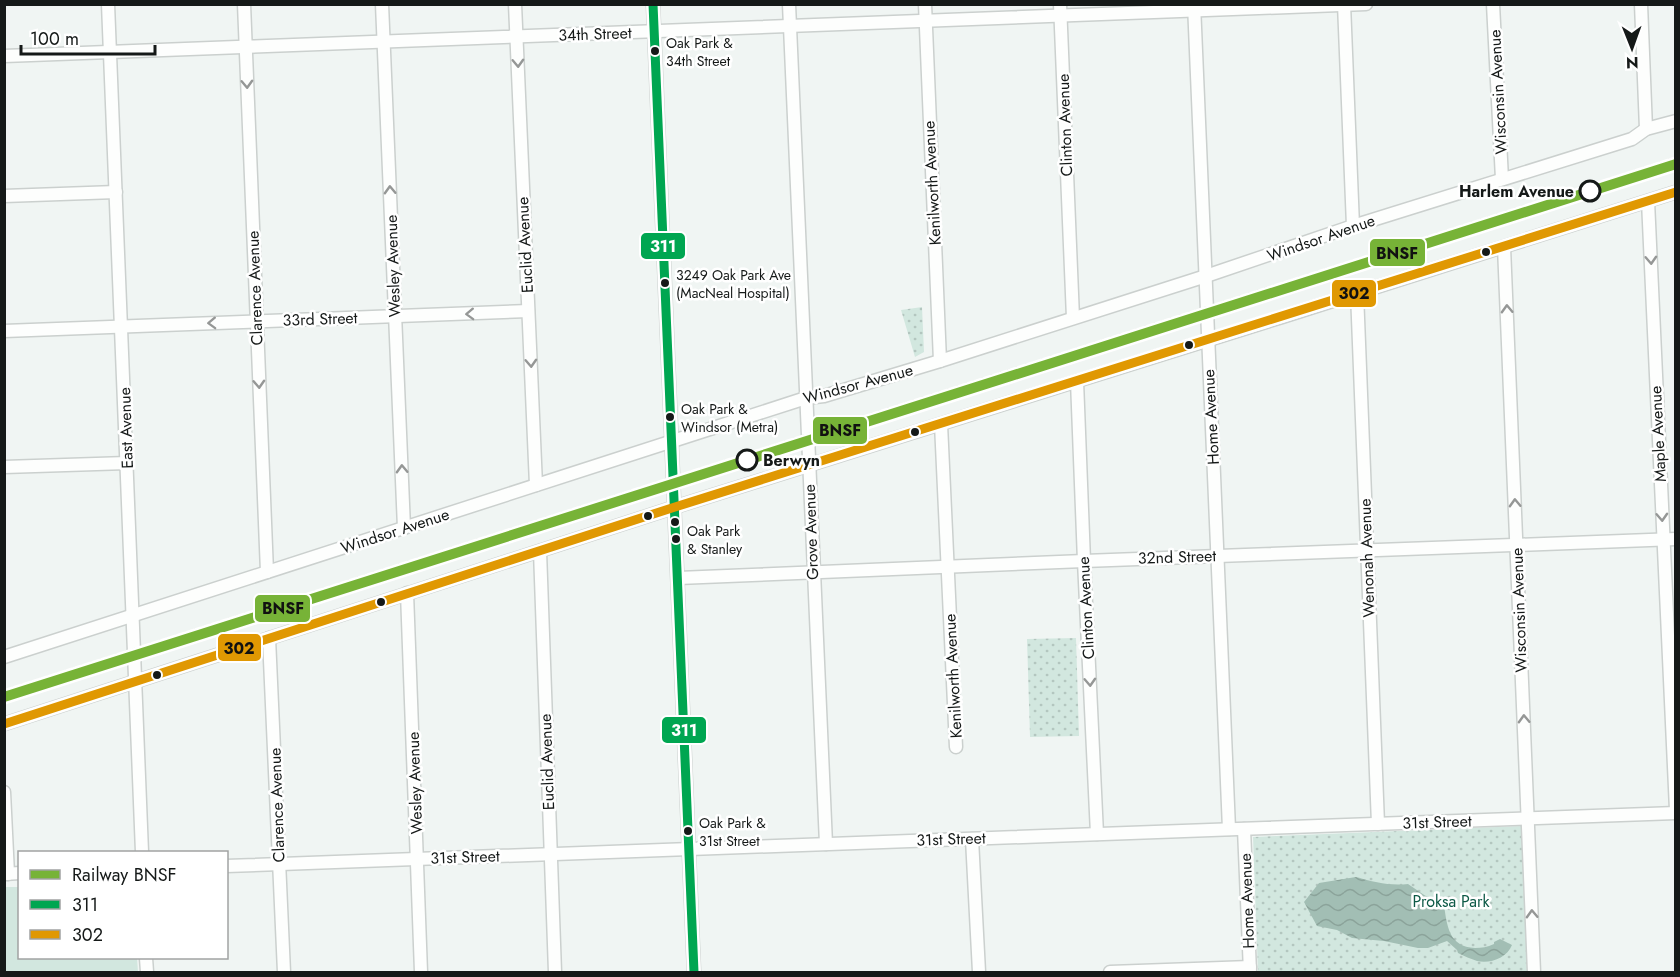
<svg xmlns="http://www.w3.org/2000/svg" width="1680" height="977" font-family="Jost,sans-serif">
  <defs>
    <pattern id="park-dots" width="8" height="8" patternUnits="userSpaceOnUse" patternTransform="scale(1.5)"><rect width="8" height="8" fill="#d2e7df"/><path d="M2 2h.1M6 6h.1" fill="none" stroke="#b3c6bf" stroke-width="1.8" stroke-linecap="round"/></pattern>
    <pattern id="water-waves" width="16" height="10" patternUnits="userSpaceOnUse" patternTransform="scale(1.5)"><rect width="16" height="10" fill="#a2beb4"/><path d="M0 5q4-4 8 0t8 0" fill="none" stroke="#8ba39a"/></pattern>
  </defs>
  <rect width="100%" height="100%" fill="#f0f5f3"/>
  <path fill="#d2e7df" d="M4,887H19L20,958H137L138,972H5Z"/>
  <g fill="url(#park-dots)">
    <path d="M922,307L924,352L915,357L901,310Z"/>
    <path d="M1076,638L1079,736L1030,737L1027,639Z"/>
    <path d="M1522,826L1527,972H1258L1253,837Z"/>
  </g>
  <path fill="url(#water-waves)" d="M1356,877C1374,882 1389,886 1408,884L1433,901L1444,905C1447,926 1449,947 1475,948C1482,948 1487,947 1494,944V942L1500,939L1512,945C1507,958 1490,964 1477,961C1471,959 1464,956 1458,953L1457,950L1447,941L1428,948H1418L1384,941L1352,938L1337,930L1317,926L1304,902L1319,883Z"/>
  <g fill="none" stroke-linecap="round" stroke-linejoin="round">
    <defs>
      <g id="minor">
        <path d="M108,4L142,852"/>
        <path d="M244,4L267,572"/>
        <path d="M382,4L404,528"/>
        <path d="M515,4L536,485"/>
        <path d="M653,4L694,972"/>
        <path d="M789,4L826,844"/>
        <path d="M925,4L940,361"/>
        <path d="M1060,4L1073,318"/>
        <path d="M1194,4L1229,829"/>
        <path d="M1344,4L1353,226"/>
        <path d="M1493,4L1502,179"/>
        <path d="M1641,4L1646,129"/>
        <path d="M4,56L1366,4"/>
        <path d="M4,196L116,192"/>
        <path d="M1648,201L1676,810"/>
        <path d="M1504,247L1534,972"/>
        <path d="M1357,293L1378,824"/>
        <path d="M4,331L528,311"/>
        <path d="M1077,381L1084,561L1097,834"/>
        <path d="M941,424L956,747"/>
        <path d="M4,467L127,463"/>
        <path d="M540,551L555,972"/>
        <path d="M678,578L1084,561L1676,539"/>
        <path d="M407,593L421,972"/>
        <path d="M269,638L284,972"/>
        <path d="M4,657L806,398L824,396L940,361L1206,276L1353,226L1632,139L1646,129L1676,121"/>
        <path d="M4,724L675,507L1282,317L1676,192"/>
        <path d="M4,792L8,874"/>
        <path d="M1244,829L1250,972"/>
        <path d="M972,839L979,972"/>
        <path d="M226,866L1676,813"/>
        <path d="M4,874L20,873"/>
        <path d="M146,958L147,972"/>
        <path d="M1110,972L1250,967"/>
      </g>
    </defs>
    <use href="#minor" stroke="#cbd0ce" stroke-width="15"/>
    <use href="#minor" stroke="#fdfefd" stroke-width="12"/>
    <path stroke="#c2c4c3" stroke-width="3" stroke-dasharray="3 6" stroke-linecap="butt" d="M4,691L1676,158"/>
    <defs>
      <path id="bus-1" d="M653,4L694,972"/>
      <path id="bus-2" d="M4,724L675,507L1676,192"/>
    </defs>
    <use href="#bus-1" stroke="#fff" stroke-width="14"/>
    <use href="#bus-2" stroke="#fff" stroke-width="14"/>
    <use href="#bus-1" stroke="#00a651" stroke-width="9"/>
    <use href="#bus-2" stroke="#e09802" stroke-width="9"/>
    <defs>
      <path id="rail-1" d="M4,697L1676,164"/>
    </defs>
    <use href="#rail-1" stroke="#fff" stroke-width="15"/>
    <use href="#rail-1" stroke="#77b337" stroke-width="10"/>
  </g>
  <defs><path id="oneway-chevron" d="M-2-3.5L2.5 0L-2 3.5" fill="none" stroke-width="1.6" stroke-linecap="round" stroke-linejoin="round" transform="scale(1.5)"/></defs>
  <g stroke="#959796">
    <use href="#oneway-chevron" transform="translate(518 63) rotate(88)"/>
    <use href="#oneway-chevron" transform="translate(247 84) rotate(88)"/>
    <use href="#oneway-chevron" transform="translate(390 190) rotate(-92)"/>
    <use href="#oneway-chevron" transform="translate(1651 260) rotate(87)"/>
    <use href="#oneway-chevron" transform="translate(1507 309) rotate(-92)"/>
    <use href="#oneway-chevron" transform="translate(470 314) rotate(178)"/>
    <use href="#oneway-chevron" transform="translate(212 323) rotate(178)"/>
    <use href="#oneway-chevron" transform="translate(531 363) rotate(87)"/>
    <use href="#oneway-chevron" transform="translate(259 384) rotate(87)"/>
    <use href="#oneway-chevron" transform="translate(402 469) rotate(-92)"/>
    <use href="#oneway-chevron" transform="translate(1515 503) rotate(-92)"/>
    <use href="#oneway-chevron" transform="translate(1662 517) rotate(87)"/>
    <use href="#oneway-chevron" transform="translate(1090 682) rotate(87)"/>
    <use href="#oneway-chevron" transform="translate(1524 719) rotate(-92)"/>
    <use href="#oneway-chevron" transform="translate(1532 914) rotate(-92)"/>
  </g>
  <g fill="#151918" stroke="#fff" stroke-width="2">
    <circle cx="655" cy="51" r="5"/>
    <circle cx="1486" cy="252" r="5"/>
    <circle cx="665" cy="283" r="5"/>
    <circle cx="1189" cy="345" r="5"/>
    <circle cx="670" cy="417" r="5"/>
    <circle cx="915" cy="432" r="5"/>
    <circle cx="648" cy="516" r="5"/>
    <circle cx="675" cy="522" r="5"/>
    <circle cx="676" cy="539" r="5"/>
    <circle cx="381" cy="602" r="5"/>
    <circle cx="157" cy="675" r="5"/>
    <circle cx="688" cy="831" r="5"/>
  </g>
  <g fill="#fff" stroke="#151918" stroke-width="3">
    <circle cx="1590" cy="191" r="10"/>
    <circle cx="747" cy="460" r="10"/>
  </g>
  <g text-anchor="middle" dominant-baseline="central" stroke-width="5" stroke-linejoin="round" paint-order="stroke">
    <g font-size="14" fill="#151918" stroke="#fff" text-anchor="start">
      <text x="666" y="43">Oak Park &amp;<tspan x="666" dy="18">34th Street</tspan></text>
      <text x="676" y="275">3249 Oak Park Ave<tspan x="676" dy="18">(MacNeal Hospital)</tspan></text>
      <text x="681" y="409">Oak Park &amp;<tspan x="681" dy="18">Windsor (Metra)</tspan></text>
      <text x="687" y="531">Oak Park<tspan x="687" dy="18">&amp; Stanley</tspan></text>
      <text x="699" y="823">Oak Park &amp;<tspan x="699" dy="18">31st Street</tspan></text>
    </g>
    <g font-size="16" fill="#151918" stroke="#fff">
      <text transform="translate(595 34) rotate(-2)">34th Street</text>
      <text transform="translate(1498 92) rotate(-93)">Wisconsin Avenue</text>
      <text transform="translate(1065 125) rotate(-92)">Clinton Avenue</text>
      <text transform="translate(932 183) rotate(-93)">Kenilworth Avenue</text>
      <text transform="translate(1321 238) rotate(-19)">Windsor Avenue</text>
      <text transform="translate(525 245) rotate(-93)">Euclid Avenue</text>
      <text transform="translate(393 266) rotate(-92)">Wesley Avenue</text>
      <text transform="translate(255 288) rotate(-92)">Clarence Avenue</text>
      <text transform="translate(320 319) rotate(-2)">33rd Street</text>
      <text transform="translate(858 384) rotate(-15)">Windsor Avenue</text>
      <text transform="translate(1211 417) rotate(-93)">Home Avenue</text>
      <text transform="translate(126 428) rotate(-92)">East Avenue</text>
      <text transform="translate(1658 434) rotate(-93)">Maple Avenue</text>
      <text transform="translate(395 531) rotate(-18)">Windsor Avenue</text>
      <text transform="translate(811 532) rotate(-92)">Grove Avenue</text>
      <text transform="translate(1177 557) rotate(-2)">32nd Street</text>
      <text transform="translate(1367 558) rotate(-92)">Wenonah Avenue</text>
      <text transform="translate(1086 608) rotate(-93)">Clinton Avenue</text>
      <text transform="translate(1519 610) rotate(-92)">Wisconsin Avenue</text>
      <text transform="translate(953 676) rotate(-93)">Kenilworth Avenue</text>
      <text transform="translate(547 762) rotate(-92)">Euclid Avenue</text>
      <text transform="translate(415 783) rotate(-92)">Wesley Avenue</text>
      <text transform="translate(277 805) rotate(-92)">Clarence Avenue</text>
      <text transform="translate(1437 822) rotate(-2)">31st Street</text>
      <text transform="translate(951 839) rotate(-2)">31st Street</text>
      <text transform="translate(465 857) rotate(-2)">31st Street</text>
      <text transform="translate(1247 901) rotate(-92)">Home Avenue</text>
    </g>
    <g font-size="16" font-weight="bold" fill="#151918" stroke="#fff" text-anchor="end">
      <text x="1574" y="191">Harlem Avenue</text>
      <text x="763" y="460" text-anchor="start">Berwyn</text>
    </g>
    <g font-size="16" fill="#0d5946" stroke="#fff">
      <text x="1451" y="901">Proksa Park</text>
    </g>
  </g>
  <g stroke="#fff" stroke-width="2">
    <rect x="640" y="232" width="46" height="28" rx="6" fill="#00a651"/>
    <rect x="1369" y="238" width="57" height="29" rx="6" fill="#77b337"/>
    <rect x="1331" y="279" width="46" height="29" rx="6" fill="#e09802"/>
    <rect x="812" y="416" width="56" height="29" rx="6" fill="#77b337"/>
    <rect x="254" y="594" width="57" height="29" rx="6" fill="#77b337"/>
    <rect x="217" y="633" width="45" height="29" rx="6" fill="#e09802"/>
    <rect x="661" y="716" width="46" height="28" rx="6" fill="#00a651"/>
  </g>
  <g font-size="16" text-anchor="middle" font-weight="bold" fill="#fff">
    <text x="663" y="252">311</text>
    <text x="684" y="736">311</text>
  </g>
  <g font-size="16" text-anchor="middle" font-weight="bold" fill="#111">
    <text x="1397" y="259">BNSF</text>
    <text x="1354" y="299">302</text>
    <text x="840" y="436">BNSF</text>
    <text x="283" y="614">BNSF</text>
    <text x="239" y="654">302</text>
  </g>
  <rect width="1680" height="977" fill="none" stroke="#151918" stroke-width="12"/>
  <rect x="18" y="851" width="210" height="108" fill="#ffffff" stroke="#a1a3a3" stroke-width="1.5"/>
  <rect x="30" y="870" width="30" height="9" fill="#77b337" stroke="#a1a3a3" stroke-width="1.5"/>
  <text x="72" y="881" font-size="18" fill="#151918">Railway BNSF</text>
  <rect x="30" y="900" width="30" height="9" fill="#00a651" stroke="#a1a3a3" stroke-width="1.5"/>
  <text x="72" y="911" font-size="18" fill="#151918">311</text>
  <rect x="30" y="930" width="30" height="9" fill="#e09802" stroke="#a1a3a3" stroke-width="1.5"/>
  <text x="72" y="941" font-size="18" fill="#151918">302</text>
  <g transform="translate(1632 48) rotate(179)" stroke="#ffffff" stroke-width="4.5" paint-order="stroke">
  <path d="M0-4.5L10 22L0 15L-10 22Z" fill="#151918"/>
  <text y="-9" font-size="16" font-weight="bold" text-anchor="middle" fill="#151918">N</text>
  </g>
  <path d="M21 45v9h134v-9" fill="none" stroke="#151918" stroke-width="3"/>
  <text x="30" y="45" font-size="18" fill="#151918" stroke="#ffffff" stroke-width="4.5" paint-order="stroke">100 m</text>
</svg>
